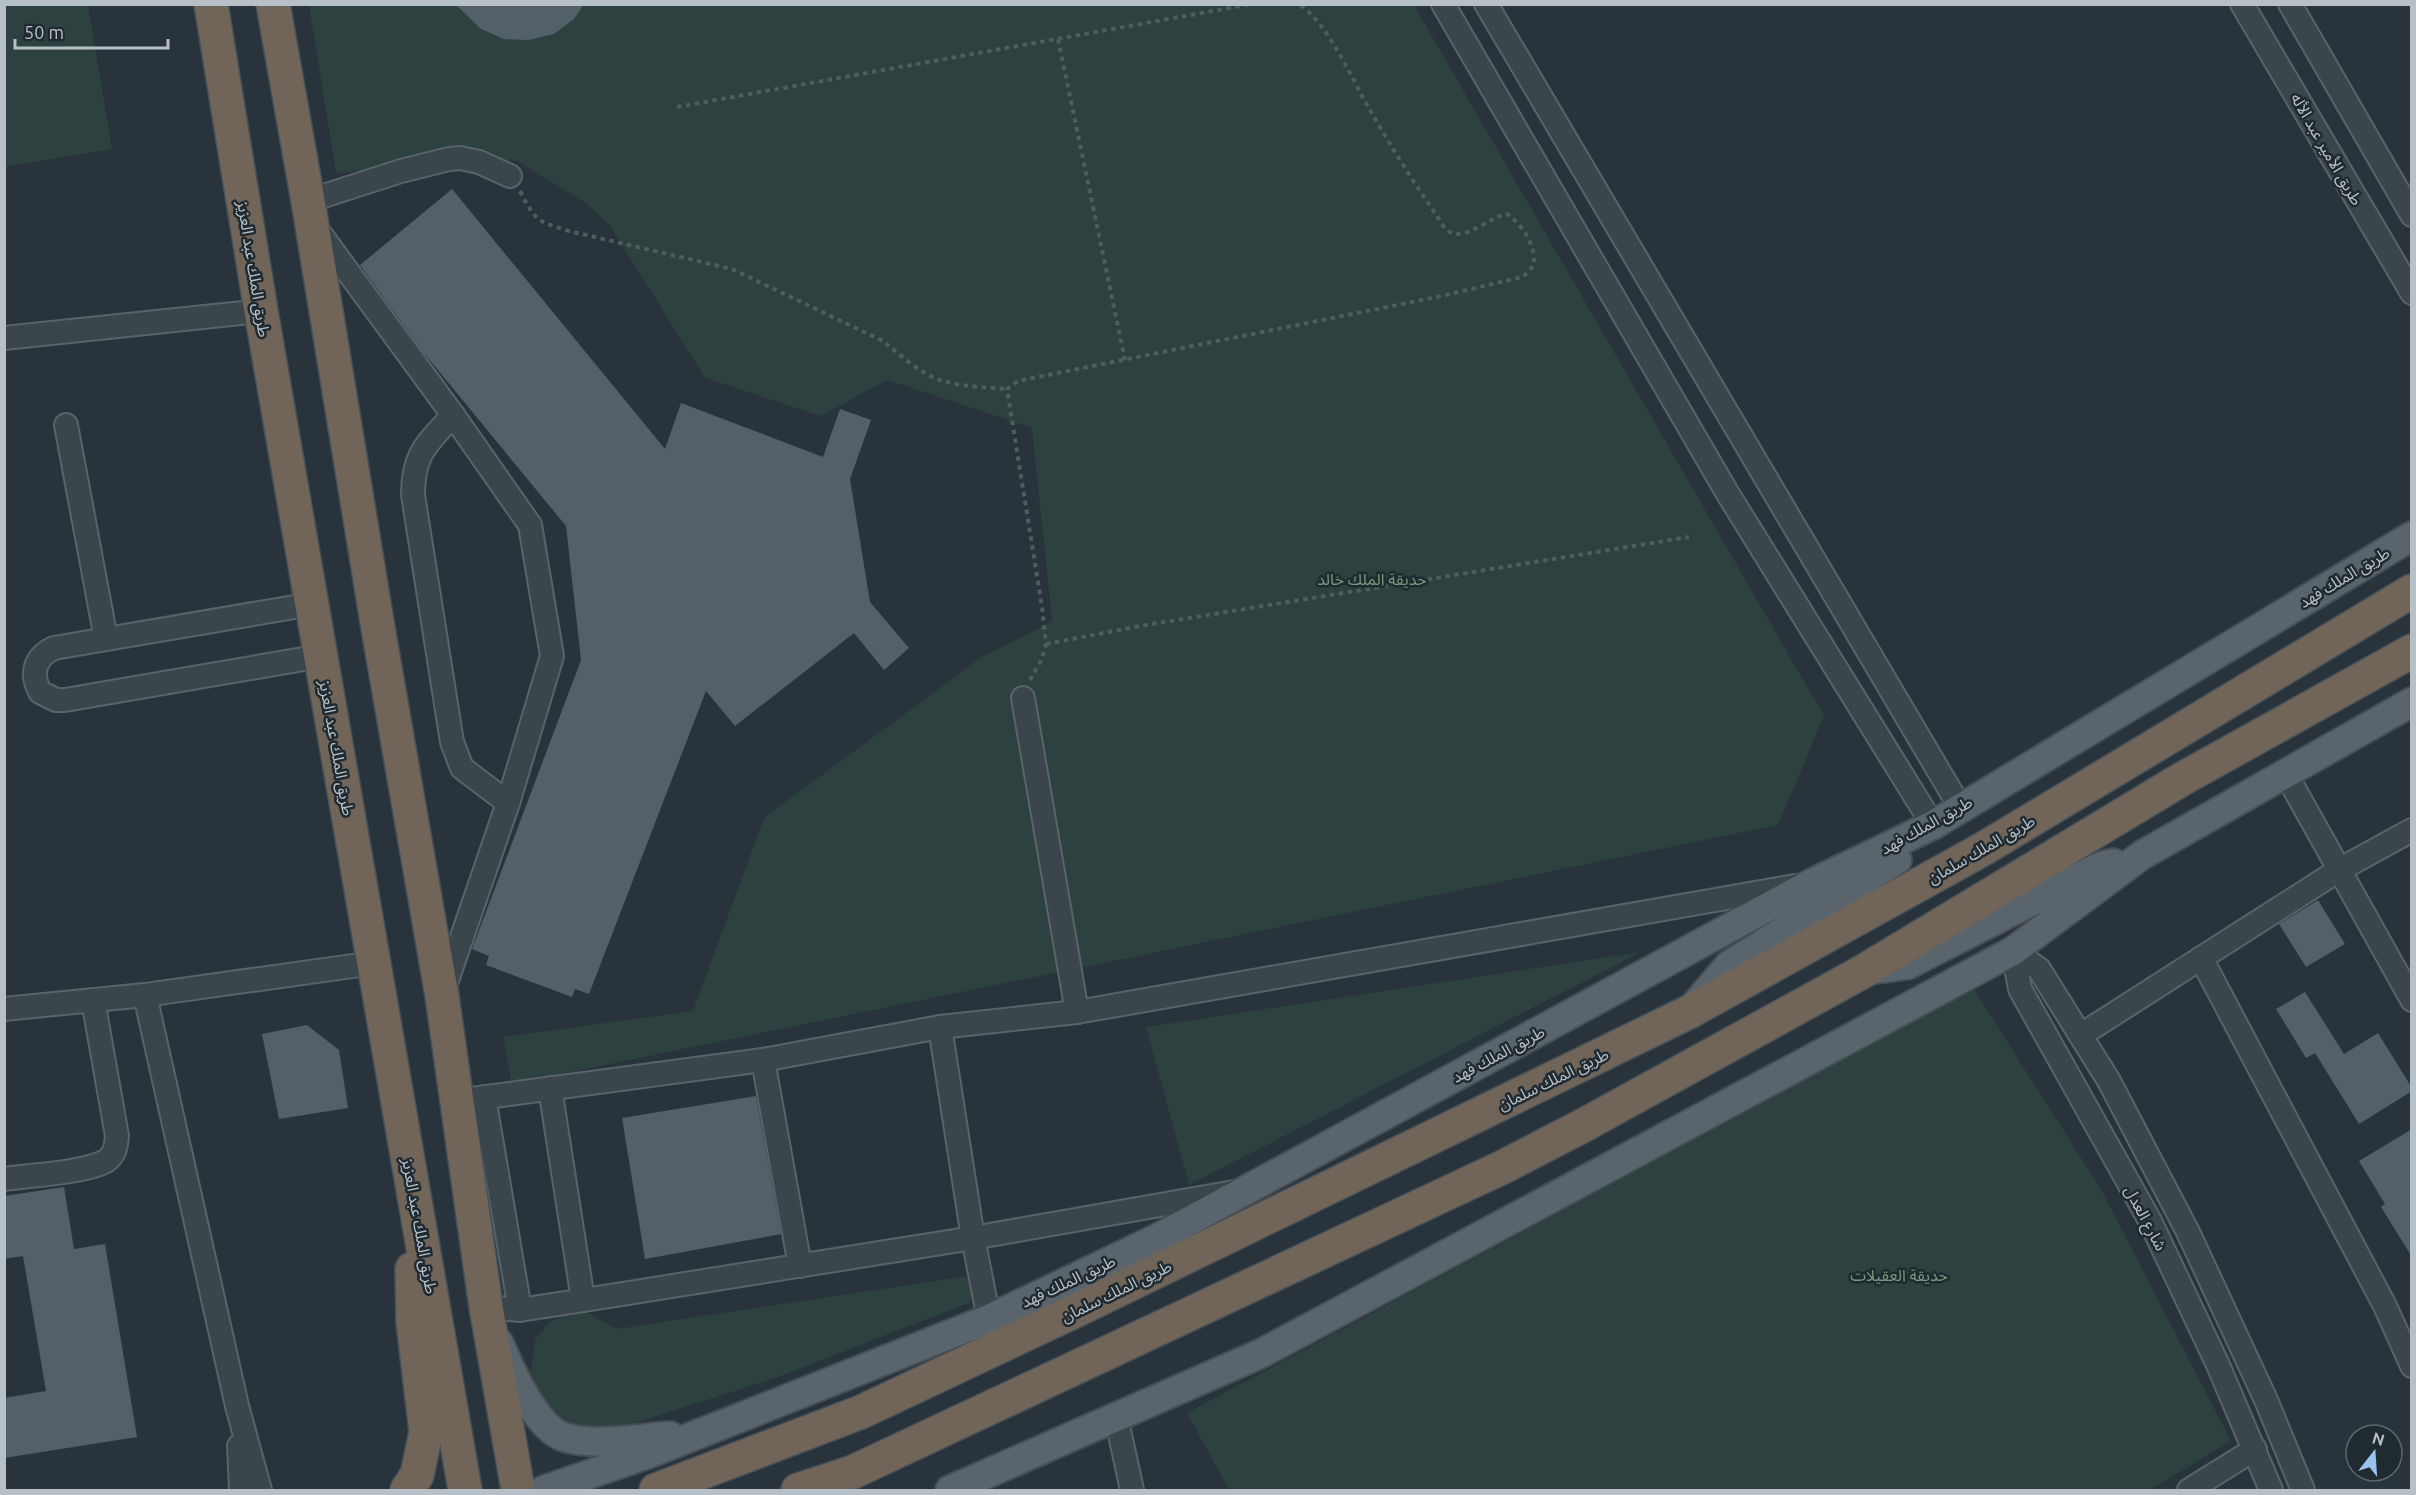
<svg xmlns="http://www.w3.org/2000/svg" width="2416" height="1495" font-family="Ubuntu,'Noto Sans Arabic',sans-serif">
  <rect width="100%" height="100%" fill="#28333c"/>
  <g fill="#2d413f">
    <path d="M5,4L88,5L112,149L5,167Z"/>
    <path d="M309,5H1414L1824,716L1778,825L512,1084L503,1037L693,1011L764,818L980,658L1052,621L1032,428L887,380L821,416L705,378L610,226L587,204L517,161L336,173Z"/>
    <path d="M1641,952L1189,1185L1146,1027Z"/>
    <path d="M1974,989L2102,1191L2231,1441L2150,1490H1229L1187,1413Z"/>
    <path d="M968,1276L973,1288L971,1302L778,1377L592,1437L562,1430L530,1380L535,1340L549,1322L570,1314L589,1313L616,1329Z"/>
  </g>
  <g fill="#546069">
    <path d="M455,4H584L574,19L554,34L529,40L504,39L481,29Z"/>
    <path d="M452,189L665,449L681,403L823,457L840,409L871,420L850,479L870,602L909,648L884,670L854,633L735,726L706,691L589,994L575,989L572,997L486,965L489,956L472,949L581,660L566,526L423,352L360,265Z"/>
    <path d="M2318,900L2345,944L2306,967L2279,924Z"/>
    <path d="M2305,992L2344,1054L2378,1033L2412,1088V1091L2359,1124L2315,1053L2306,1058L2276,1009Z"/>
    <path d="M307,1025L339,1050L348,1108L279,1119L262,1034Z"/>
    <path d="M756,1096L781,1234L645,1259L622,1118Z"/>
    <path d="M2412,1129V1257L2381,1207L2385,1204L2359,1161Z"/>
    <path d="M64,1187L74,1249L105,1244L137,1437L4,1458V1398L46,1391L23,1256L4,1259V1196Z"/>
  </g>
  <g fill="none" stroke-linecap="round" stroke-linejoin="round">
    <defs>
      <g id="minor">
        <path d="M1443,4L1728,494L1933,825"/>
        <path d="M1486,4L1960,807"/>
        <path d="M2242,4L2412,293"/>
        <path d="M2290,4L2412,215"/>
        <path d="M308,201L401,171L449,159L460,158L479,162L510,176"/>
        <path d="M316,228L453,415L530,525L552,656L508,803L443,992"/>
        <path d="M4,338L261,311"/>
        <path d="M453,415C427,444 413,453 413,495L452,742L462,768L508,803"/>
        <path d="M66,425L106,639"/>
        <path d="M312,604L54,648C35,657 30,673 40,692L56,700H65L321,656"/>
        <path d="M1023,698L1077,1012"/>
        <path d="M2286,774L2412,1000"/>
        <path d="M2013,951L2039,969L2109,1081L2188,1232L2266,1400L2303,1490"/>
        <path d="M2013,951L2020,989L2150,1221L2218,1365L2271,1490"/>
        <path d="M2201,958L2385,1306L2412,1366"/>
        <path d="M145,995L237,1406L260,1490"/>
        <path d="M4,1009L145,995L374,963"/>
        <path d="M940,1027L973,1238L989,1319"/>
        <path d="M2081,1035L2339,870L2412,830"/>
        <path d="M763,1060L800,1266"/>
        <path d="M550,1088L583,1300"/>
        <path d="M484,1097L520,1310"/>
        <path d="M456,1103L472,1099L763,1060L940,1027L1077,1012L1795,886"/>
        <path d="M4,1179C31,1175 84,1173 106,1161C115,1155 116,1146 117,1136L93,1000"/>
        <path d="M486,1307L520,1310L616,1295L973,1238L1234,1192"/>
        <path d="M1116,1416L1132,1490"/>
        <path d="M239,1446L241,1490"/>
        <path d="M2189,1490L2255,1449"/>
      </g>
      <g id="major">
        <path d="M1869,970L1907,965L2099,867L2113,863"/>
        <path d="M1695,1005L1729,965L1897,860"/>
        <path d="M499,1343C510,1369 536,1428 564,1437C595,1447 638,1438 670,1436"/>
        <path d="M544,1490L648,1454L989,1319L1156,1239L1812,883L1933,825L2412,536"/>
        <path d="M950,1490L1262,1353L2013,951L2142,855L2412,702"/>
      </g>
      <g id="highway">
        <path d="M211,4L261,311L465,1490"/>
        <path d="M273,4L308,201L378,628L442,996L486,1307L518,1490"/>
        <path d="M407,1490L417,1475L426,1432L413,1322L412,1269"/>
        <path d="M656,1490L861,1412L1075,1311L1689,1012L1983,849L2412,591"/>
        <path d="M798,1490L853,1472L1503,1167L1584,1125L1864,971L2182,779L2412,651"/>
      </g>
    </defs>
    <use href="#minor" stroke="#59636a" stroke-width="26"/>
    <use href="#major" stroke="#454e55" stroke-width="32"/>
    <use href="#highway" stroke="#465057" stroke-width="36"/>
    <g stroke="#4c5e5d" stroke-width="4" stroke-dasharray="4.5 4.5" stroke-linecap="butt">
      <path d="M1058,39L1125,360"/>
      <path d="M677,107L1252,4"/>
      <path d="M520,191C536,222 537,221 569,231L732,269L883,341C899,354 917,371 937,379C959,387 984,387 1007,389"/>
      <path d="M1046,644L1140,626L1689,537"/>
      <path d="M1030,680L1042,659L1046,644L1042,607L1007,389L1018,381L1437,297L1514,279L1523,277L1534,265C1535,244 1524,227 1507,214C1493,215 1468,239 1452,233C1445,231 1441,222 1437,216C1412,180 1388,142 1366,103C1349,73 1328,24 1299,4"/>
    </g>
    <use href="#minor" stroke="#3b454c" stroke-width="22"/>
    <use href="#major" stroke="#5a646c" stroke-width="28"/>
    <use href="#highway" stroke="#71655a" stroke-width="33"/>
  </g>
  <g text-anchor="middle" dominant-baseline="central" stroke-width="5" stroke-linejoin="round" paint-order="stroke">
    <g font-size="16" fill="#b8c0c7" stroke="#202a31">
      <text transform="translate(2327 149) rotate(60)">طريق الأمير عبد الأله</text>
      <text transform="translate(254 269) rotate(81)">طريق الملك عبد العزيز</text>
      <text transform="translate(2344 577) rotate(-31)">طريق الملك فهد</text>
      <text transform="translate(337 748) rotate(80)">طريق الملك عبد العزيز</text>
      <text transform="translate(1926 825) rotate(-29)">طريق الملك فهد</text>
      <text transform="translate(1981 849) rotate(-30)">طريق الملك سلمان</text>
      <text transform="translate(1498 1054) rotate(-28)">طريق الملك فهد</text>
      <text transform="translate(1553 1079) rotate(-26)">طريق الملك سلمان</text>
      <text transform="translate(2146 1218) rotate(62)">شارع العدل</text>
      <text transform="translate(420 1226) rotate(80)">طريق الملك عبد العزيز</text>
      <text transform="translate(1068 1281) rotate(-25)">طريق الملك فهد</text>
      <text transform="translate(1116 1291) rotate(-26)">طريق الملك سلمان</text>
    </g>
    <g font-size="16" fill="#799a7d" stroke="#202a31">
      <text x="1372" y="579">حديقة الملك خالد</text>
      <text x="1899" y="1275">حديقة العقيلات</text>
    </g>
  </g>
  <rect width="2416" height="1495" fill="none" stroke="#b8c0c7" stroke-width="12"/>
  <g transform="translate(2374 1453) rotate(17)"><circle r="28" fill="#202a31" stroke="#5d666d" stroke-width="1.5"/>
  <path d="M0-4.5L10 22L0 15L-10 22Z" fill="#99c3eb"/>
  <text y="-9" font-size="16" font-weight="bold" text-anchor="middle" fill="#b8c0c7">N</text>
  </g>
  <path d="M15 39v9h153v-9" fill="none" stroke="#b8c0c7" stroke-width="3"/>
  <text x="24" y="39" font-size="18" fill="#b8c0c7" stroke="#202a31" stroke-width="4.5" paint-order="stroke">50 m</text>
</svg>
